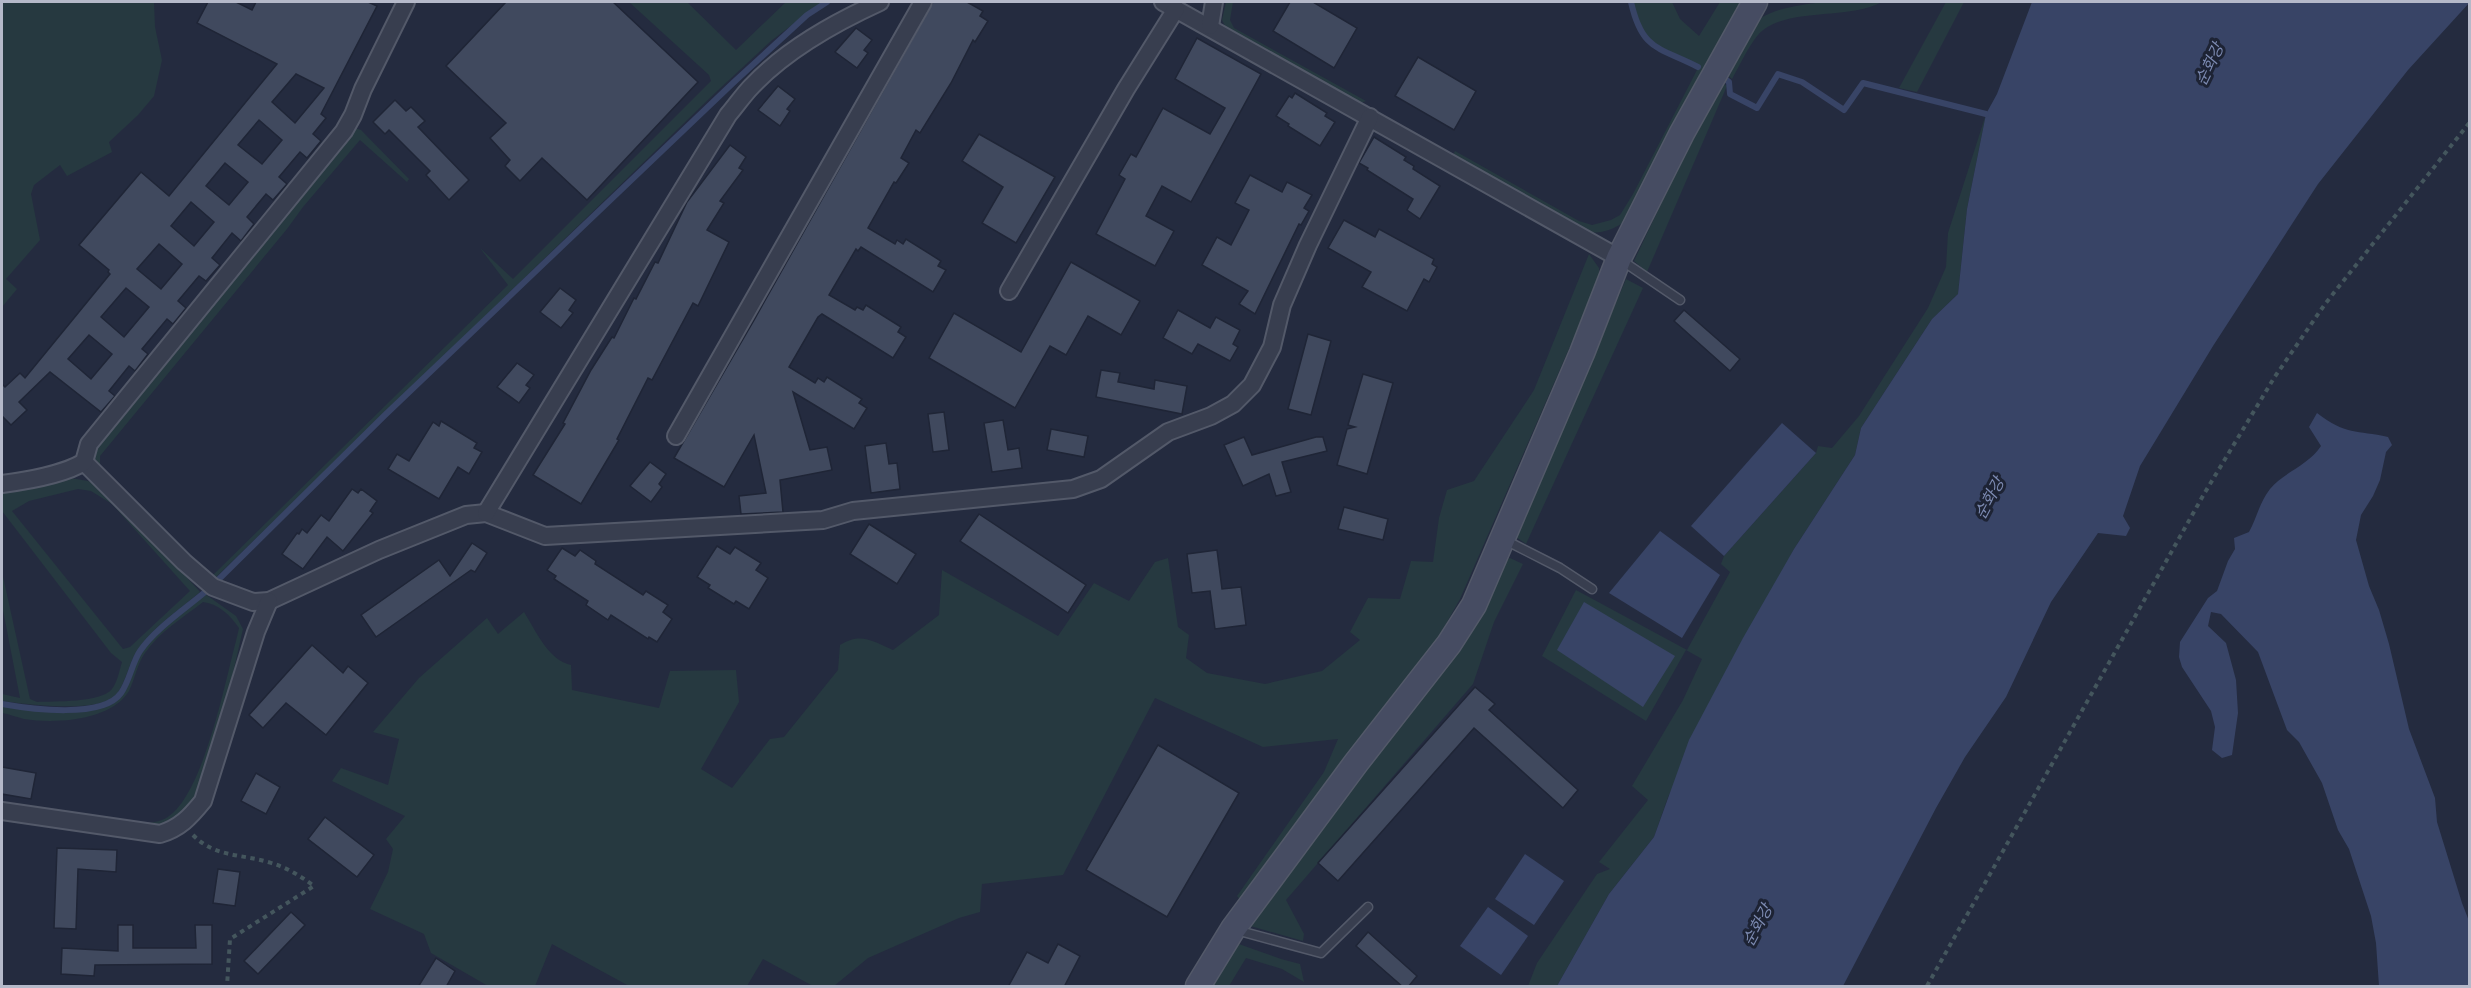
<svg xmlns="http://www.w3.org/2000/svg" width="2471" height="988" font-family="Manrope,'Noto Sans KR',sans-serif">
  <rect width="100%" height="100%" fill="#242b3f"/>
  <g fill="#263940" fill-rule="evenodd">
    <path d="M2,2H154L155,27L162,60L154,96L138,115L109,142L112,152L67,176L60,165L34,185L31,194L40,240L6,279L17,289L2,307Z"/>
    <path d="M629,2H687L736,50L786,2H822L771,41L715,93L211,582L95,464L93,457L97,447L146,382L349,131L355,128L361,130L409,179L407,182L360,140L303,207L287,229L100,456V464L104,471L211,577L508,285L480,248L513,279L711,81L709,75Z"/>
    <path d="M1226,2H1233L1230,20L1234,28L1366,101L1357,104L1226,28L1222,20Z"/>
    <path d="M1632,2H1672L1680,19L1699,36L1720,2H1748L1632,215C1617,229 1606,233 1585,233L1452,157L1455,151L1579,221L1592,225L1611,220L1620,215L1633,194L1698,68H1700C1693,61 1684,59 1675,55C1649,46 1639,26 1632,2Z"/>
    <path d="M1823,2H1882C1847,21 1784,6 1758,35C1748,47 1740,65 1732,79L1723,72C1730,59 1737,43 1746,31C1764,8 1796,6 1823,2Z"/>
    <path d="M1946,2H1964L1917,92L1899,88Z"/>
    <path d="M1719,81L1727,86L1647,272L1634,261Z"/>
    <path d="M1986,114L1967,209L1958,294L1932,319L1861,428L1855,455L1794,549L1668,797L1654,837L1609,894L1557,986H1528L1537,963L1597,874L1610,869L1599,862L1648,800L1632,786L1683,700L1702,659L1686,650L1646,721L1542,656L1576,590L1687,650L1730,572L1721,564L1724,556L1816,453L1818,446L1832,448L1859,416L1928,308L1946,267L1948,233Z"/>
    <path d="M1589,254L1599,268V280L1460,599L1433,647L1240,900L1237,896L1324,772L1338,739L1263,747L1155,698L1063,875L982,884L980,912L959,918L868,958L834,986H813L763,959L747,986H629L552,944L535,986H488L431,953L424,934L370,909L388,872L393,849L386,839L405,816L332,781L341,768L388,785L399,739L373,732L419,678L487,618L498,634L524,612C536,631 548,660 571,665L572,690L659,708L670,671L736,670L739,702L701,769L732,788L770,739L784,737L838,670L840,645C861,632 872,641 893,650L939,615L942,570L1058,636L1094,583L1129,601L1155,562L1168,558L1178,627L1189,635L1186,658L1207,673L1265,684L1322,671L1360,640L1350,632L1368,598L1400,599L1411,561L1433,562L1439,518L1447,490L1474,481L1534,390Z"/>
    <path d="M1626,279L1643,288L1526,544L1516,537Z"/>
    <path d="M71,478L88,481L99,486L143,529L200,592C179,610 153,627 138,649C129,662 126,683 116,695C98,714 26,704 2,701V694L20,698L2,605V572L30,699L37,702C54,701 101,703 112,689C118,681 119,671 122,662L111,653L2,511V490L53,479ZM78,489L91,491L112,504L190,591L130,647L123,649L12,511L29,501Z"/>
    <path d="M1510,558L1523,564L1494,622L1473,684L1286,900L1304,934L1303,941L1247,925L1452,659L1505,560Z"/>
    <path d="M205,594L236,616L243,629C234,667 207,806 175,823C152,834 125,824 102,820C120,821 144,827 162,820C202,805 225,681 236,641L239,628C230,615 219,604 203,602C184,617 159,632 145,653C137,664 135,679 129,691C111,721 55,724 24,719C16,717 9,714 2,713V706C30,711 101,720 121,695C132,682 133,663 143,649C160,628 184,612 205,594Z"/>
    <path d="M1236,943L1281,959L1300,964L1304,982L1282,969L1246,958L1229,986H1206Z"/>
  </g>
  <g fill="#384466">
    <path d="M2032,2H2470L2408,70L2318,184L2213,346L2140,466L2123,516L2130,528L2126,536L2098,533L2051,602L2006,697L1965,757L1936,808L1843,986H1557L1609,894L1654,837L1689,740L1743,638L1794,549L1855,455L1861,428L1932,319L1958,294L1967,209L1986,114L1997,94Z"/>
    <path d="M2317,413C2345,435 2357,430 2388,437L2392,445L2386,452L2380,480L2373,496L2361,515L2356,540L2369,586L2379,610L2389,644L2409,729L2435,798L2437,822L2462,903L2469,921V986H2379L2376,943L2371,916L2349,849L2338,830L2322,783L2299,742L2287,730L2258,652L2221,614L2211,612L2208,626L2226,643L2236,680L2238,713L2232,755L2222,758L2212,750L2215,727L2211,711L2182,667L2179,657L2180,642L2208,598L2217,591L2228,561L2235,549L2234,538L2249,532C2257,518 2259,503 2270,489C2284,472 2309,465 2321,446L2309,427Z"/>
    <path d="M1782,423L1816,453L1724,556L1691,526Z"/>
    <path d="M1660,531L1720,575L1682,638L1609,593Z"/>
    <path d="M1584,602L1675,656L1643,707L1557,650Z"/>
    <path d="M1525,854L1564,881L1534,925L1495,899Z"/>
    <path d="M1488,907L1528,936L1501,975L1460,946Z"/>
  </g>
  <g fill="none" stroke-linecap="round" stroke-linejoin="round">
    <g stroke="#384466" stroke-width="6">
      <path d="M1631,2C1642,51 1659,47 1698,67"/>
      <path d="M1721,76L1729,82L1730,94L1757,108L1778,74L1802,82L1844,110L1863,83L1986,114"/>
      <path d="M217,581L384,416L733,83L807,15L827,2"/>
      <path d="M2,704C30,709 103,719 121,693C130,680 132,663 140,651C155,629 185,609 205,592"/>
    </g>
  </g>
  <g fill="#40495e" stroke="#1f2536" stroke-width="1.5" fill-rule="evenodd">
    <path d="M208,2H236L252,10L256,2H368L377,6L321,114L326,118L313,134L321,141L307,158L300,152L279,177L287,184L273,200L266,194L247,217L254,224L241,241L232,233L212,258L220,265L206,281L199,276L178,301L186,308L173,324L167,319L142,349L148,354L135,371L129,366L109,391L115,396L101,412L50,372L19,402L27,410L11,425L3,417L2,419V384L5,387L20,373L25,378L110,274L108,272L109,270L79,245L141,172L169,196L277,64L197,23ZM296,74L324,88L295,123L272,102ZM259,120L282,140L262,164L238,145ZM225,163L248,182L229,205L206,186ZM191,202L214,222L194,246L171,226ZM159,244L182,264L161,289L137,269ZM126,288L149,307L124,337L101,317ZM89,335L112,354L91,379L68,359Z"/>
    <path d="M506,2H613L698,82L587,200L542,158L520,181L505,166L510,160L490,138L506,123L446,66Z"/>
    <path d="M933,2H967L983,11L980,16L988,21L975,42L973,40L951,83L920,133L916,130L901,158L909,163L896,183L894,182L868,228L895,244L897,240L903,244L906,239L941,261L938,266L946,270L933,292L861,247L858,251L856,249L829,295L855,310L857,307L863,310L866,305L901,327L898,332L906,337L893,358L822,314L818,317L789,367L815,383L818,378L824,382L827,377L862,399L859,403L867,408L854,429L793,392L810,450L827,447L832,470L780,480L783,512L741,514L739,496L766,493L754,435L724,487L674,458L754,320Z"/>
    <path d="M1290,2H1313L1357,28L1334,68L1273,31Z"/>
    <path d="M856,28L872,40L864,50L868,53L857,68L835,52Z"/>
    <path d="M1197,38L1261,74L1191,202L1162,186L1146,216L1174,231L1155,266L1096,234L1125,179L1119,175L1131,154L1136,157L1163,108L1210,134L1225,108L1175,79Z"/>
    <path d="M1418,57L1476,91L1454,130L1395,96Z"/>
    <path d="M778,86L795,99L787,109L790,111L780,126L758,110Z"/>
    <path d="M1295,93L1327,113L1325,116L1335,122L1320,146L1288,126L1289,124L1276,116L1289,96L1292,98Z"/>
    <path d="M395,100L406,111L411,107L425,121L418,127L469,180L449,200L426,175L430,171L389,130L385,134L373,122Z"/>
    <path d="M979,134L1055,177L1016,243L982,223L1003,187L962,161Z"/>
    <path d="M1374,137L1406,157L1404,160L1414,166L1413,169L1440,186L1420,219L1407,210L1413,199L1367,170L1368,168L1359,163Z"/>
    <path d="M730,145L746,157L739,168L743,170L720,201L724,203L707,230L729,242L698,306L693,303L652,380L648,378L617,439L619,440L581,504L533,475L565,424L563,423L591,370L612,337L614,338L634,298L636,299L655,262L658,263L687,202Z"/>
    <path d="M1250,175L1282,192L1287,182L1312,195L1304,208L1309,211L1301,225L1299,224L1255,314L1239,304L1248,291L1202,265L1217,237L1231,245L1249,210L1235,203Z"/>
    <path d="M1344,220L1375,237L1379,229L1434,259L1432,264L1437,267L1429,282L1424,279L1407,311L1362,287L1371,272L1328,248Z"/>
    <path d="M1071,262L1140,301L1121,335L1088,316L1066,355L1050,346L1015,408L929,358L954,313L1021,352Z"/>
    <path d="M560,288L576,300L569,310L573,313L561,328L540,312Z"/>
    <path d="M1178,310L1210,328L1216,317L1240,330L1233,344L1238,347L1230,361L1198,344L1192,354L1163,338Z"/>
    <path d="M1684,310L1740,359L1730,371L1674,321Z"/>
    <path d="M1308,334L1331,341L1311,415L1288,409Z"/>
    <path d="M517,363L534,375L526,385L530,388L519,403L497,387Z"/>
    <path d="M1101,370L1120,373L1118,382L1154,389L1155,380L1187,386L1182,414L1096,397Z"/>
    <path d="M1363,374L1393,383L1367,474L1337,465L1347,429L1355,427L1348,425Z"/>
    <path d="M944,412L949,450L933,452L928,414Z"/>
    <path d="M1003,420L1008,450L1019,448L1022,468L992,472L984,423Z"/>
    <path d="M441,421L477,443L474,448L482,452L469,474L458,467L439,499L388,469L397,454L409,461L433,422L439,426Z"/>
    <path d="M1051,429L1088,436L1084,457L1047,450Z"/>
    <path d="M1244,437L1252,455L1316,437H1323L1327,451L1282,462L1291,492L1276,496L1269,474L1243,486L1224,445Z"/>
    <path d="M886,443L889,464L897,463L900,489L871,493L865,446Z"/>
    <path d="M650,462L666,474L659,484L662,487L651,502L630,486Z"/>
    <path d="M352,489L358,493L361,489L377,501L370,511L373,513L343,551L327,537L303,569L282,554L297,533L299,534L302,529L307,533L321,515L329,521Z"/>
    <path d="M1344,507L1388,519L1383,540L1338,529Z"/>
    <path d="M979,514L1086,585L1068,613L960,541Z"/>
    <path d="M869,524L916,554L897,584L850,554Z"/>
    <path d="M472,543L487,553L475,572L471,570L376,637L361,615L439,560L450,576Z"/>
    <path d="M717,546L730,554L735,547L761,563L756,570L768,578L749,609L736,601L734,604L708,588L710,585L697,577Z"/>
    <path d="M562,548L575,556L580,550L596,561L595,564L643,595L646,591L668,605L663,612L672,619L657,642L649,637L648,639L611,615L608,620L586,605L588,601L554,579L556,576L547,570Z"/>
    <path d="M1217,550L1222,589L1241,587L1246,625L1215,629L1210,591L1192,593L1187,554Z"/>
    <path d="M312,645L343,673L348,666L368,683L326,735L286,703L263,728L249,715Z"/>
    <path d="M1475,687L1495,704L1489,710L1578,790L1563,808L1474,728L1338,881L1318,863Z"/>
    <path d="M1158,745L1239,793L1167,917L1086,870Z"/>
    <path d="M2,767L36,773L31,799L2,794Z"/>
    <path d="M256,773L280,787L266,814L241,801Z"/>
    <path d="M325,817L374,855L357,877L308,839Z"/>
    <path d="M57,848L117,850L116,872L78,869L76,929L54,928Z"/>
    <path d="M218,869L240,872L235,906L213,903Z"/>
    <path d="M291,912L305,925L258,974L244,961Z"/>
    <path d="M118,925H133V948H196L195,925H212V964L95,965L94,976L61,974L62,948L118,951Z"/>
    <path d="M1368,932L1417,976L1408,987H1403L1356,946Z"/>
    <path d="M1058,944L1080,956L1064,987H1008L1027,952L1048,963Z"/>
    <path d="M436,958L455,971L446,987H418Z"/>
  </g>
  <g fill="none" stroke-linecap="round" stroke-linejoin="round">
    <defs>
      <g id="lane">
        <path d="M1621,260L1680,300"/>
        <path d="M1503,539L1560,568L1592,589"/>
        <path d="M1236,930L1321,953L1368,907"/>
      </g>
      <g id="street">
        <path d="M1163,2L1619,258"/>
        <path d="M1210,26L1214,2"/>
        <path d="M1009,291L1126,89L1176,9"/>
        <path d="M676,436L923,2"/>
        <path d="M84,462L184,562L213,587L253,602L269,601L379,550L466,515L486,513L545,536L823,520L853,511L1073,489L1101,479L1168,432L1211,416L1233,404L1252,385L1272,347L1282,305L1308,245L1370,117"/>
        <path d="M2,484C25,481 65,474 84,462L89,444L344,131L353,115L363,89L406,2"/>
        <path d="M486,513L728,115C736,106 743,95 752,86C787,49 834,23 880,2"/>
        <path d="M2,811L160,834C180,828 190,817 203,801L256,632L269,601"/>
      </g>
      <path id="secondary" d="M1198,986L1233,929L1356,763L1449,644L1474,605L1582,353L1619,258L1682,133L1755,2"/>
    </defs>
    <use href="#lane" stroke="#535969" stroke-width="11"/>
    <use href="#street" stroke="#535969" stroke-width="20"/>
    <use href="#secondary" stroke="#535969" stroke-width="27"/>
    <g stroke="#44565d" stroke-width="4" stroke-dasharray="4.5 4.5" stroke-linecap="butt">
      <path d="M193,835C214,857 241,854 268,862C286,867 299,875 314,886L230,939L227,986"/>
      <path d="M1927,986L2204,494L2274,378L2325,304L2470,122"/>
    </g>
    <use href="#lane" stroke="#383e4f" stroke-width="8"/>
    <use href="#street" stroke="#383e4f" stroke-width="16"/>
    <use href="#secondary" stroke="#464c62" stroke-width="24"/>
  </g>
  <g text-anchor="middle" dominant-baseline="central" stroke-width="6" stroke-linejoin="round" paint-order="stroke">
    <g font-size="16" font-style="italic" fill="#7c8ab1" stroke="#1d2334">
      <text transform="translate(2209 64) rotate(-64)">순화강</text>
      <text transform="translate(1989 498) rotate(-62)">순화강</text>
      <text transform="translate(1757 925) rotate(-62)">순화강</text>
    </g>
  </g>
  <rect width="2471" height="988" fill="none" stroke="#b5b9c9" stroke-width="6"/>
</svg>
